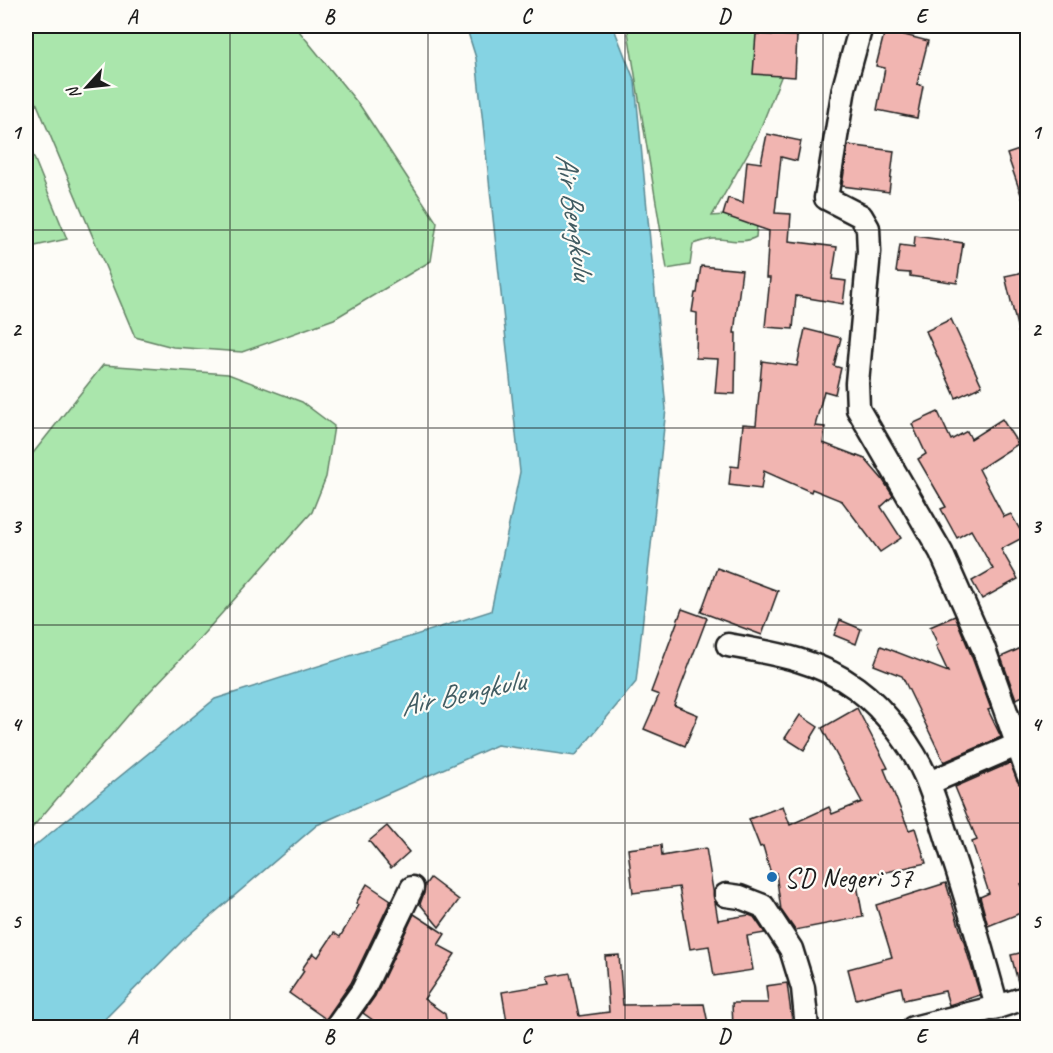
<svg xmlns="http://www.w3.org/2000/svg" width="1053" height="1053" font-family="Caveat,sans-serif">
  <rect width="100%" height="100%" fill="#fdfcf7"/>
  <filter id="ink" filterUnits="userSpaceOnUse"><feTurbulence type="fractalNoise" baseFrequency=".0167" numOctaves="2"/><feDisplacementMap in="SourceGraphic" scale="12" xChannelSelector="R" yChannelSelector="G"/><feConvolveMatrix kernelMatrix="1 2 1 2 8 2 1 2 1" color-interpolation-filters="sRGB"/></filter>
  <g filter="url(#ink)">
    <g fill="#aae6ac" stroke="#638164" stroke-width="1.5">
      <path d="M26,26H295L361,107L437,223L431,261L334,319L242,352L173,347L135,337L26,78Z"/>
      <path d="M627,26H809L797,37L757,137L712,216L739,214L757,225L756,237C742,245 728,238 713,239C706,240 699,242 693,244L690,265L667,269Z"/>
      <path d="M26,138L67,239L26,248Z"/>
      <path d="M103,365L228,374L302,402L334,426L326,477L312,512L190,649L136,706L26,835V462Z"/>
    </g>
    <path fill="#85d3e3" stroke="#5b8a93" stroke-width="1.5" d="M466,26H613L635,82L666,409L636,682L575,756L497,745L317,825L185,938L97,1027H26V853L215,699L491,611L520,472L476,58Z"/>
    <g fill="#f1b5b1" stroke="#1c1c1c" stroke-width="1.5">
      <path d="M885,30L928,41L917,84L923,86L917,118L877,110L885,68L876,66Z"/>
      <path d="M756,34L797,36L795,77L753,74Z"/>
      <path d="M767,134L801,141L797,161L781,157L775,213L791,214L789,241L837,247L832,279L846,281L843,304L796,296L793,329L765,327L770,278H766L769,231L723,215L728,198L743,203L747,161L761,163Z"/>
      <path d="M848,145L894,151L889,192L842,186Z"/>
      <path d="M1028,147V205L1025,206L1007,154Z"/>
      <path d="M915,236L963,243L957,283L910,276V273L896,272L900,245L914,247Z"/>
      <path d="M701,266L742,270L734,333H736L735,394L715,393L718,359L696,358L697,313L692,312L695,293H697Z"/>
      <path d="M1028,271V343H1021L1005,276Z"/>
      <path d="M951,319L982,386L956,398L926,331Z"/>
      <path d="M805,329L841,338L834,366L841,368L835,394L824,391L815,426L825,427L823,443L865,459L883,480L893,496L881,507L901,538L880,552L842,501L812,489L811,492L764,471L761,489L729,485L731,466L739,467L743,424L756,425L762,361L797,366Z"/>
      <path d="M938,412L951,440L967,431L971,439L1002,419L1018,444L979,469L1004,517L1011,514L1024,537L1001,549L1018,579L982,599L972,581L993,569L971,530L957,538L941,509L946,507L918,459L926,454L912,424Z"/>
      <path d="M717,568L778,591L762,635L701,612Z"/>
      <path d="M682,609L707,618L674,705L698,715L685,746L644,729L659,695L651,692Z"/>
      <path d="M955,616L970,652L991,709L988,710L1001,737L944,762L902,676L874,665L881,646L948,672L936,646L938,645L930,627Z"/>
      <path d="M840,620L861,629L856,644L834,635Z"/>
      <path d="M1028,645V694L1016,699L1001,657Z"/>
      <path d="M857,708L888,768L884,769L909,830L915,828L926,863L856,879L863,917L795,930L781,910L776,873L771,874L763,846L760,847L749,819L783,806L790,825L829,807L832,814L862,802L822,728Z"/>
      <path d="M800,715L818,727L804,750L785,738Z"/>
      <path d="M1010,763L1019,784L1028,787V881L1021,884L1028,899V910L988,926L980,897L989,893L972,842L977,840L955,787Z"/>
      <path d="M387,826L409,852L391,868L369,841Z"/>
      <path d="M661,845L662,856L706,848L718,920L749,915L754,917L765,933L747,936L753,970L714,976L709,946L690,949L679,887L633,893L628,849Z"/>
      <path d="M430,878L459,900L439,927L420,904L424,893L425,885Z"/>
      <path d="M946,883L980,995L949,1005L945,991L904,1000L901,987L856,999L848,969L892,957L876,905Z"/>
      <path d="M367,884L391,900L351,983L326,1019L289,993L304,971L302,969L313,953L318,957L334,933L340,937L359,905L356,903Z"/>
      <path d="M414,914L445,934L438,945L455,954L424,999L445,1014L448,1028H384L363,1013L375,996Z"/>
      <path d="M1028,951V984L1019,986L1011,955Z"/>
      <path d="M619,955L623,1005L704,1004L709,1028H508L502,992L550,984L548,977L570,973L579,1016L609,1012L605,956Z"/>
      <path d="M787,983L793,1028H733L732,1003H768L766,986Z"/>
    </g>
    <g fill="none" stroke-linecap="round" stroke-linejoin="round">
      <defs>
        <g id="street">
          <path d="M861,26L844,88L826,198L861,216L868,228L869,252L857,383L858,409L941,552L983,647L1028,774"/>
          <path d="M728,645C772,653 819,660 856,688C885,709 917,752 929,785C938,808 945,831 952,854C969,904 983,956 997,1007"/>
          <path d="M929,783L1028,740"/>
          <path d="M726,895L740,897L763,906L791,949L803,988L807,1028"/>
          <path d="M336,1028L363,990L412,888"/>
          <path d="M913,1028L997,1007L1028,997"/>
        </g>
      </defs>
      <use href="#street" stroke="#1c1c1c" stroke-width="27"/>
      <use href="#street" stroke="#fdfcf7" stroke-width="22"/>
    </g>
  </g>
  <path fill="none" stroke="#1c1c1c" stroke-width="1.5" stroke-opacity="0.55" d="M230,26V1028M428,26V1028M625,26V1028M823,26V1028M26,230H1028M26,428H1028M26,625H1028M26,823H1028"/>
  <circle fill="#1f6fb2" stroke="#fdfcf7" stroke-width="2" cx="772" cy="877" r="6"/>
  <g text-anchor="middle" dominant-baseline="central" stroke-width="4.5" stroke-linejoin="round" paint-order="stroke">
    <g font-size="28" fill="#1c1c1c" stroke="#fdfcf7" text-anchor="start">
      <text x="784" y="877">SD Negeri 57</text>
    </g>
    <g font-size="30" font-style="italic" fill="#415c62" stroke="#fdfcf7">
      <text transform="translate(575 216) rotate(82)">Air Bengkulu</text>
      <text transform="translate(462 693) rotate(-12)">Air Bengkulu</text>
    </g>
  </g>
  <rect width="1053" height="1053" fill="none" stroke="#fdfcf7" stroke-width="66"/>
  <g transform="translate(87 87) rotate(243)" stroke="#fdfcf7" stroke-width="4.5" paint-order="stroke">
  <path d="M0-4.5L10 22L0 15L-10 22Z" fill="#1c1c1c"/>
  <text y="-9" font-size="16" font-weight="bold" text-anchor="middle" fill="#1c1c1c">N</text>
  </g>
  <rect x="33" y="33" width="987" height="987" fill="none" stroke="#1c1c1c" stroke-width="2"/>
  <g font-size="20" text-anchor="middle" font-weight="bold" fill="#1c1c1c">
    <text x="132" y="23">A</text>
    <text x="329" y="23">B</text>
    <text x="526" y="23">C</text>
    <text x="724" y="23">D</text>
    <text x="921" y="23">E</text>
    <text x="16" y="139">1</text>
    <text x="1036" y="139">1</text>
    <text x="16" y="336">2</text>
    <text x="1036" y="336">2</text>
    <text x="16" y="533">3</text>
    <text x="1036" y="533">3</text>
    <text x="16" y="731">4</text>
    <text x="1036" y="731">4</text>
    <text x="16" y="928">5</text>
    <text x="1036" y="928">5</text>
    <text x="132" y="1043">A</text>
    <text x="329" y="1043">B</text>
    <text x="526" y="1043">C</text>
    <text x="724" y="1043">D</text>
    <text x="921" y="1043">E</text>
  </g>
</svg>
